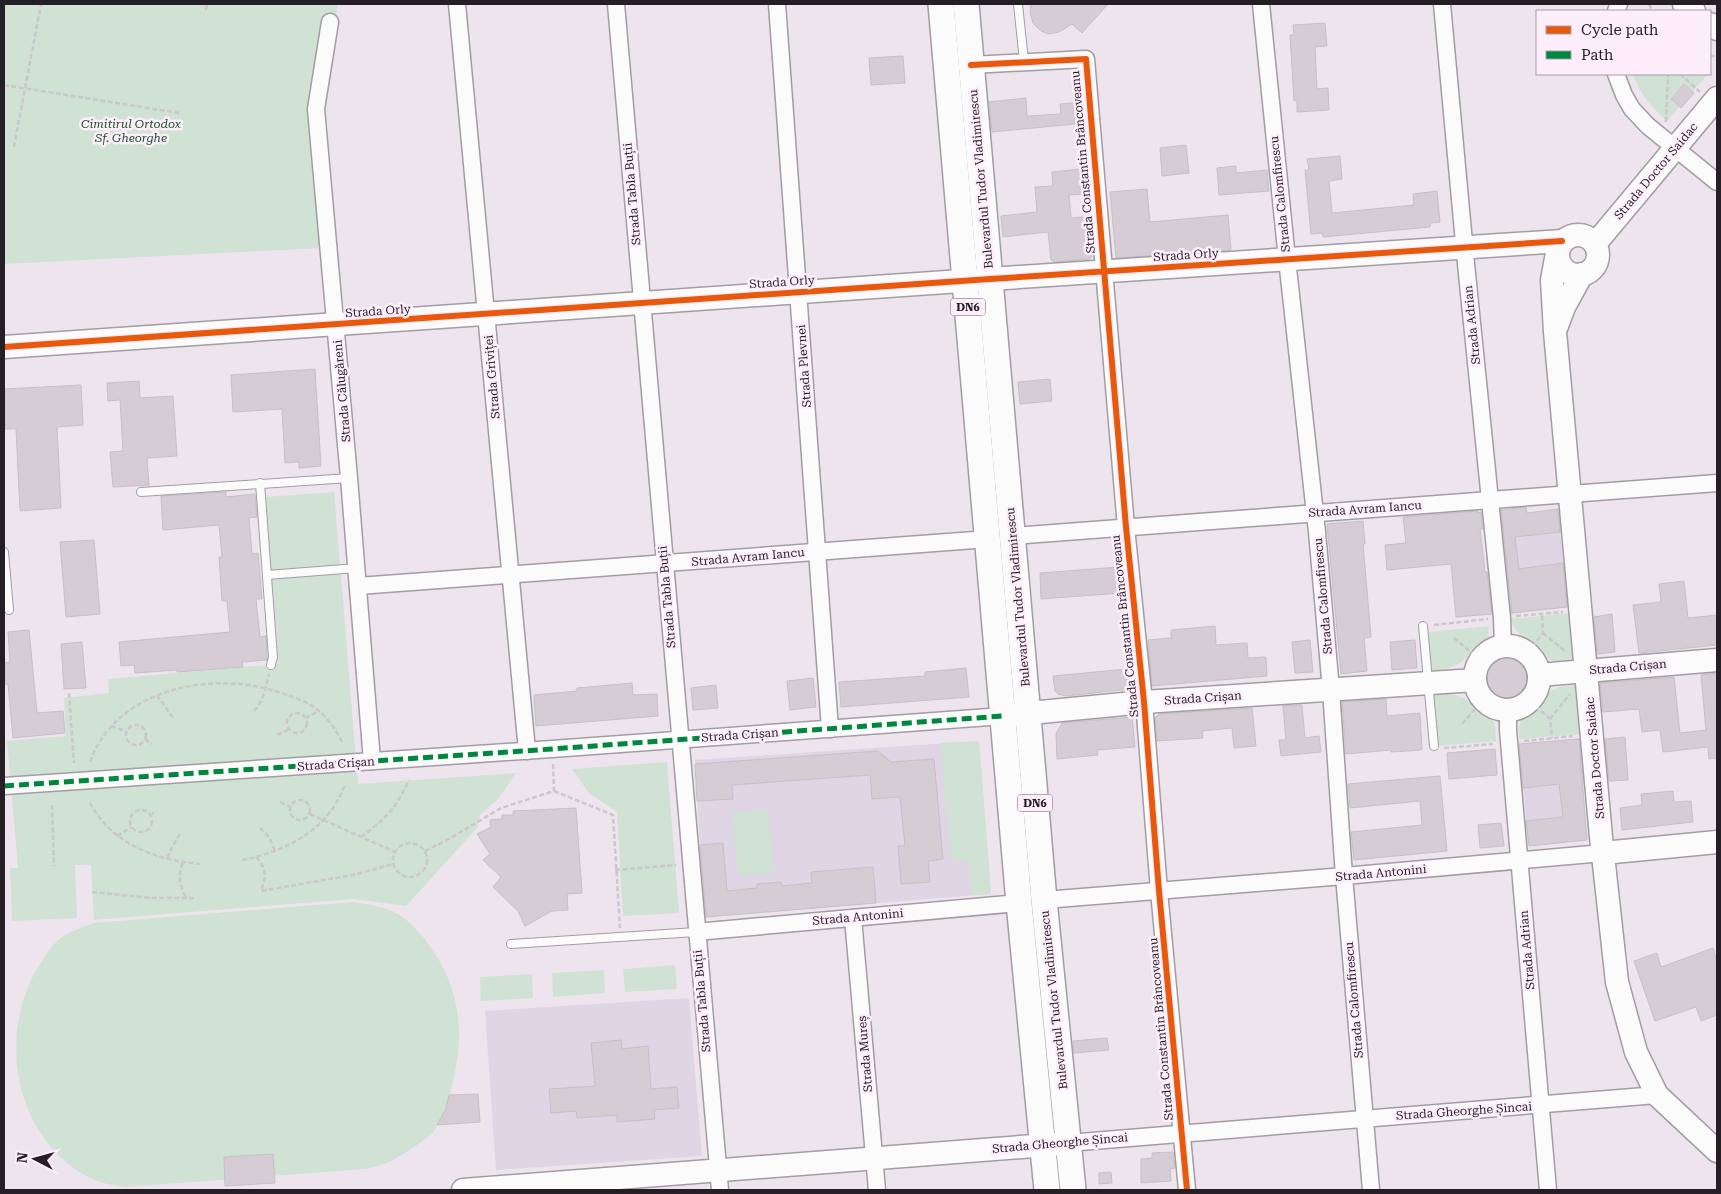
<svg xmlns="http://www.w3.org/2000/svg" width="1721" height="1194" font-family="'Roboto Serif',serif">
  <rect width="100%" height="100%" fill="#eee4ee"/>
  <g fill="#dfd5e5">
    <path d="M1526,507L1527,513L1563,509L1566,532L1560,533L1564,563H1567L1571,607L1509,614L1498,511Z"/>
    <path d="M1582,738L1587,782L1582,783L1587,840L1529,846L1519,744Z"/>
    <path d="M979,741L991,894L705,917L703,881L726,879L723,843L700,845L695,760Z"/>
    <path d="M689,998L702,1156L496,1170L485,1011Z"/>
  </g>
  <g fill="#d0e2d4">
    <path d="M4,4H338L336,16H325L322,248L4,264Z"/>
    <path d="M1633,74H1708L1693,91L1684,83L1670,99L1679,107L1667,121C1651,106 1640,95 1633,74Z"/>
    <path d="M334,492L358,784L516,773L498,799L480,815L477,828L406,906L353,899L94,920L91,865H75L77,918L12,921L10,868H18L7,741L66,736L64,698L109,693L108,679L279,664L265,497Z"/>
    <path d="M1571,613L1575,660C1569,661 1561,663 1556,662C1535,656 1519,637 1510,619Z"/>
    <path d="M1489,626L1488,636L1481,645L1460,663L1447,669L1432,671L1428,632Z"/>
    <path d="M1577,685L1582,734L1520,739C1519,734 1518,727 1520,723C1525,708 1543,693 1557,688C1563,685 1571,686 1577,685Z"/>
    <path d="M1447,693L1462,697L1488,715L1495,724L1496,741L1437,746L1433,694Z"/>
    <path d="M979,741L991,894L971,895L968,860L951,861L940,743Z"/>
    <path d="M667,762L679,913L623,916L617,812L589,793L572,769Z"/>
    <path d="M768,810L774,873L738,876L732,813Z"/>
    <path d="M352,902C367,904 381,906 396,913C408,920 418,930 426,941C460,985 466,1032 452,1085C448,1101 444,1117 434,1131C429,1138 400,1157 391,1161C383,1165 374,1167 366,1169L125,1187C115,1185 102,1184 92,1179C22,1144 0,1057 28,987C34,973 49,946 62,937C71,931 83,927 93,923Z"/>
    <path d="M675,965L677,989L625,992L623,969Z"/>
    <path d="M604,970L605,993L553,997L552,973Z"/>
    <path d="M532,974L533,998L481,1001L480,977Z"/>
  </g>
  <g fill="#d5ccd4" stroke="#c7bfc6">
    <path d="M1031,4H1108L1082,33L1072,24L1059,32L1049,34L1041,31L1033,23L1030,13Z"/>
    <path d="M1325,23L1327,46L1315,47L1317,89L1328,88L1329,110L1297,112V101H1294L1290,35H1294L1293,25Z"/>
    <path d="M903,56L905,83L871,85L869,58Z"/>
    <path d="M1684,84L1694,93L1681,108L1671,99Z"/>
    <path d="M1026,98L1027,116L1061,114L1060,104L1073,103L1075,124L992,132L989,102Z"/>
    <path d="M1186,145L1189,173L1162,176L1160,148Z"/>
    <path d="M1340,156L1342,179L1329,181L1332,213L1414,205L1413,194L1437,191L1440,222L1430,223V227L1323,237L1322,233L1311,234L1305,170H1309L1307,159Z"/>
    <path d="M1236,166V173L1267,170L1269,191L1219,195L1217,168Z"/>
    <path d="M1081,169L1083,194L1069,195L1071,218L1085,217L1087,230H1091L1093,254L1090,259L1055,262L1051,260L1048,232L1003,237L1001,216L1037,212L1035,187L1053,186L1052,172Z"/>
    <path d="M1147,189L1150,222L1228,215L1231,250L1116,258L1110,192Z"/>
    <path d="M315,369L321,466L299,468V462L285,463L282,409L233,412L231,375Z"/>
    <path d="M1050,379L1052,401L1020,404L1018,382Z"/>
    <path d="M139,381L140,398L173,396L177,456L147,458L149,485L113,487L110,452L123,451L120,400L108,401L107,383Z"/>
    <path d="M81,385L83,425L57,427L61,508L20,511L16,429H5L4,389Z"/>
    <path d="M226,492V497L255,494L257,517L249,518L252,554L258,553L262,599H256L260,637L266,636L267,660L242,662L243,667L177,672V670L135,673L134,665L121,666L119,642L230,632L227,601H222L219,557H222L219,525L163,530L161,496Z"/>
    <path d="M1526,507L1527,513L1558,509L1560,532L1515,537L1519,569L1563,563L1567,607L1512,613L1501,510Z"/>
    <path d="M1478,511V513L1481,512L1483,529H1480L1485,572H1487L1492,614L1456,617L1451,564L1387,570L1385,545L1406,543L1403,517Z"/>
    <path d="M1363,521L1365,544H1363L1371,637L1364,638L1367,671L1341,674L1327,524Z"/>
    <path d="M94,540L100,614L66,617L60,542Z"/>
    <path d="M1119,567L1121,593L1041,599L1040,573Z"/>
    <path d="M1684,581L1688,618L1717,615V645L1639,653L1633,605L1661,602L1659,584Z"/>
    <path d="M1612,614L1615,652L1597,654L1594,617Z"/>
    <path d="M1215,626L1216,645L1247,643L1248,658L1266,657L1267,676L1152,686L1148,640L1171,638V630Z"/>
    <path d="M29,630L37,713L63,711L65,733L13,738L8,684L4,685V663L10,662L8,632Z"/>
    <path d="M1310,640L1313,672L1295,673L1292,642Z"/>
    <path d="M1415,640L1417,668L1392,670L1390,642Z"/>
    <path d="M82,642L86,688L64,689L61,644Z"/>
    <path d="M1507,656L1521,661L1525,666L1528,682L1523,692L1518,696L1505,699L1498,697L1488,687L1486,673L1494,661Z"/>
    <path d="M966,668L969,697L841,707L839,682L925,676V672Z"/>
    <path d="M1127,669L1129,689L1066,696L1058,694L1055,691L1053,676Z"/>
    <path d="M1717,673V758L1709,759L1708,747L1663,752L1660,730L1642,732L1639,709L1603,712L1600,683L1674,677L1680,733L1706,730L1701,675Z"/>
    <path d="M813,678L816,707L790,710L787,681Z"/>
    <path d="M632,683L633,695L657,694L658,716L536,726L534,695L577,691V688Z"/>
    <path d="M716,685L718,708L693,710L691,688Z"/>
    <path d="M1386,699L1387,716L1420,713L1422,750L1391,752V750L1346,754L1342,702Z"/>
    <path d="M1302,705L1305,738L1319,736L1321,752L1281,756L1279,740H1286L1283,706Z"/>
    <path d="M1252,708L1256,746L1234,748L1232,728L1202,731L1203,738L1157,741L1155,718L1159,714Z"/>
    <path d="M1132,717L1135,747L1097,750L1098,755L1057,759L1056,734L1062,723Z"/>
    <path d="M1625,737L1628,780L1609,781L1605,739Z"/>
    <path d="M1579,739L1587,840L1529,846L1526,821L1563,817L1559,784L1523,788L1519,744Z"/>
    <path d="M1495,749L1497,775L1449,779L1447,753Z"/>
    <path d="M878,751L891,762L934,759L943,859L928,861L930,882L901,884L898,846H905L900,797L872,799L870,775L732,785L733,799L697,801L695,764Z"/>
    <path d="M1440,776L1447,851L1354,860L1351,832L1422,825L1420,801L1350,808L1348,784Z"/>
    <path d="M1673,791L1674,802L1691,801L1693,822L1622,830L1620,808L1642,805L1641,794Z"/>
    <path d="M576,808L582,893L567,894L568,910L552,911L525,926L518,911L493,887L501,877L483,860L490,854L477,834L491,827L490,820L502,819V815H513V811Z"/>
    <path d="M1501,823L1504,846L1480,848L1478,825Z"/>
    <path d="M723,843L727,891L757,888V884L781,882L782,886L812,883L811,872L873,867L876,903L706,917L700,845Z"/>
    <path d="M1713,948L1717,961V1015L1701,1021L1696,1007L1655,1021L1634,961L1657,953L1661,967Z"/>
    <path d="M1107,1038L1109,1050L1074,1053L1073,1041Z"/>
    <path d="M621,1040L622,1049L648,1046L651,1089L677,1087L679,1108L654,1110L655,1119L617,1122V1115L577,1118L576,1111L551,1113L549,1089L595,1086L591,1043Z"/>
    <path d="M478,1094L480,1122L437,1125L446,1108L449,1095Z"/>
    <path d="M1173,1152L1175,1168L1170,1169L1171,1181L1141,1183V1159L1152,1158V1153Z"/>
    <path d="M273,1154L275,1183L225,1186L224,1157Z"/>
    <path d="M1111,1172L1112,1183L1099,1184V1173Z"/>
  </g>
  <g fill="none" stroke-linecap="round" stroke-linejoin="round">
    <defs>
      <g id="lane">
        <path d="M1018,4L1024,61"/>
        <path d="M260,483L273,657L271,665"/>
        <path d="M141,492L349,478"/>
        <path d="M4,552L9,610"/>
        <path d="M267,575L357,568"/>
        <path d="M1423,626L1434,746"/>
        <path d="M511,944L696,932"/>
      </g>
      <g id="street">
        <path d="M457,4L527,751"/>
        <path d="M616,4L720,1190"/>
        <path d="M777,4L830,729"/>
        <path d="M1261,4L1287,259L1317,532L1331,690L1344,876L1371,1190"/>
        <path d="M1442,4L1466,264L1502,618L1503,646"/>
        <path d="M1616,11L1619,4"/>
        <path d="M330,22L316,109L349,478L372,761"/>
        <path d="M971,65L1086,59L1126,527L1144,702L1159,891L1187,1190"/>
        <path d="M1616,74L1624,95L1632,109L1648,126L1717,182"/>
        <path d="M1012,536L1717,483"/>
        <path d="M358,586L988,539"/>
        <path d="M1508,710V730L1548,1190"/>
        <path d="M4,786L552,749L1003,716"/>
        <path d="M1044,900L1344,876L1603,853"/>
        <path d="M853,918L877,1190"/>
        <path d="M696,932L1019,903"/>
        <path d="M1068,1143L1657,1095"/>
      </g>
      <g id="secondary">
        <path d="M1684,4L1694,11"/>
        <path d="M1710,24L1717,29"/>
        <circle cx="1578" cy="255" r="20"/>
        <path d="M1595,244L1717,98"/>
        <path d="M1557,253L1552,280L1555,332L1601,837L1617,982L1636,1052L1657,1095L1717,1151"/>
        <path d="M1557,326L1564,307L1582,274"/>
        <path d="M4,347L990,279L1562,241"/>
        <circle cx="1507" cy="678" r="32"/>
        <path d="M1539,675L1717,660"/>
        <path d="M1010,715L1144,702L1475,680"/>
        <path d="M1603,853L1717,842"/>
        <path d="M463,1190L1060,1144"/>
      </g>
      <g id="primary">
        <path d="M941,4L1019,903L1047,1190"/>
        <path d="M966,4L1044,900L1073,1190"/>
      </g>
    </defs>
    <use href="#lane" stroke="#a39ca3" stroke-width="10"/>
    <use href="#street" stroke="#a39ca3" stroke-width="19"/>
    <use href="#secondary" stroke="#a39ca3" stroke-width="25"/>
    <use href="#primary" stroke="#a39ca3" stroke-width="28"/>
    <g stroke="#cbc7cb" stroke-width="2.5" stroke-dasharray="5 2.5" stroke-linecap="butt">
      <path d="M1649,4L1652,11"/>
      <path d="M206,10L207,4"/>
      <path d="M1710,56H1717"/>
      <path d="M1680,74L1700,92"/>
      <path d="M4,85L179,113"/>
      <path d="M1666,122L1668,74"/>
      <path d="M14,147L41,4"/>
      <path d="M1516,616L1563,612"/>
      <path d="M1434,625L1488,619"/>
      <path d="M1543,633L1565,651"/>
      <path d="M1454,638L1472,653L1480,661"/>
      <path d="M1528,653L1543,633L1542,614"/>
      <path d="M69,693L74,763"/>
      <path d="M157,695L173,718"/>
      <path d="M1530,701L1550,719L1552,738"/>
      <path d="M254,711C263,702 266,687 269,674"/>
      <circle cx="297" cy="723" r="10"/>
      <path d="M305,718L319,711"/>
      <path d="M1550,719L1570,694"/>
      <path d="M1462,724L1477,707L1486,701"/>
      <circle cx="136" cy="735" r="10"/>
      <path d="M111,726L126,731"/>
      <path d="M277,735L288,730"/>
      <path d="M145,739L152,744"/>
      <path d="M1524,741L1573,736"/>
      <path d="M1444,748L1493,744"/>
      <path d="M90,762C116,688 214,669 281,693C294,697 308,702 319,711C330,720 337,732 343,744"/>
      <path d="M554,791L613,815L620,928"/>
      <circle cx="300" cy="810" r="10"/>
      <path d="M280,802L291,807"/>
      <path d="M90,803C112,844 155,860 200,864"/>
      <path d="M52,805L54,866"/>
      <circle cx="141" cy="821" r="11"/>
      <path d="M310,814L395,852"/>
      <path d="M150,815L157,811"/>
      <path d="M260,828L269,837L275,851"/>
      <path d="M117,836L132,827"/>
      <path d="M361,837C386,819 396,808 409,780"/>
      <circle cx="410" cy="860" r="17"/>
      <path d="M425,851L449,839L501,808L554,791L553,763"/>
      <path d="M256,857C267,868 266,877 261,891L353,875L393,864"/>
      <path d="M167,858L177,838L181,833"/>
      <path d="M242,860C275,854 309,839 330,812C336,804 341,794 345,785"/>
      <path d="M183,863C177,876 180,885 186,898"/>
      <path d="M615,870L676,865"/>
      <path d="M92,892L152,898H194"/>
    </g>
    <use href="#lane" stroke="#fcfbfc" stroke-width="8"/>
    <use href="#street" stroke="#fcfbfc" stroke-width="16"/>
    <use href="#secondary" stroke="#fcfbfc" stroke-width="22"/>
    <use href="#primary" stroke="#fcfbfc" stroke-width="25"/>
    <path stroke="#00873e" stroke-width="5" stroke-dasharray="10 5" stroke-linecap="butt" d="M4,786L552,749L1003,716"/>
    <defs>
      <g id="cycleway">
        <path d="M971,65L1086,59L1126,527L1144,702L1159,891L1187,1190"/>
        <path d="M4,347L990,279L1562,241"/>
      </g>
    </defs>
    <use href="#cycleway" stroke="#feeefc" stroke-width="9"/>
    <use href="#cycleway" stroke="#e8590c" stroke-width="6"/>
  </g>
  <g text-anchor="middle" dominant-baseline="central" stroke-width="5" stroke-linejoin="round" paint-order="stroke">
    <g fill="#feeefc" stroke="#665c65" stroke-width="1">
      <rect x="950.5" y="298.5" width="35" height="17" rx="4"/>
      <rect x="1017.5" y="794.5" width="35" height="17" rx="4"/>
    </g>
    <g font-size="11" font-weight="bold" fill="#251e24">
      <text x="968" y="307">DN6</text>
      <text x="1035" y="803">DN6</text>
    </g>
    <g font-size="12" font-style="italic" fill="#1a512a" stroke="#feeefc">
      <text x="131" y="124">Cimitirul Ortodox<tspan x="131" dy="14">Sf. Gheorghe</tspan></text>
    </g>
    <g font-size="12" fill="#251e24" stroke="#feeefc">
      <text transform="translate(1083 162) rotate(-95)">Strada Constantin Brâncoveanu</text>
      <text transform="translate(1656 171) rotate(-50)">Strada Doctor Saidac</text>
      <text transform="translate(981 179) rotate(-95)">Bulevardul Tudor Vladimirescu</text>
      <text transform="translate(632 194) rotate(-95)">Strada Tabla Buții</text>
      <text transform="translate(1280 194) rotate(-96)">Strada Calomfirescu</text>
      <text transform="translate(1186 255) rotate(-4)">Strada Orly</text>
      <text transform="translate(782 282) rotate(-4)">Strada Orly</text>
      <text transform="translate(378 311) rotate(-4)">Strada Orly</text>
      <text transform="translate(1472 325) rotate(-96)">Strada Adrian</text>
      <text transform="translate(804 366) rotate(-94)">Strada Plevnei</text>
      <text transform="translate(492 377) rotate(-95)">Strada Griviței</text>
      <text transform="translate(342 391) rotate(-95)">Strada Călugăreni</text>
      <text transform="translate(1365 509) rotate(-4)">Strada Avram Iancu</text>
      <text transform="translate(748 557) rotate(-5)">Strada Avram Iancu</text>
      <text transform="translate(1323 596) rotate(-95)">Strada Calomfirescu</text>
      <text transform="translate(667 597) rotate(-95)">Strada Tabla Buții</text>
      <text transform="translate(1018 597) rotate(-95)">Bulevardul Tudor Vladimirescu</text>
      <text transform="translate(1125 626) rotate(-96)">Strada Constantin Brâncoveanu</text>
      <text transform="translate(1628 667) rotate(-5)">Strada Crișan</text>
      <text transform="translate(1203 698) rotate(-4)">Strada Crișan</text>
      <text transform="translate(740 735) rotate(-4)">Strada Crișan</text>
      <text transform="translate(1595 758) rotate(-95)">Strada Doctor Saidac</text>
      <text transform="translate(336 764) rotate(-4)">Strada Crișan</text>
      <text transform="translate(1381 873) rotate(-5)">Strada Antonini</text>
      <text transform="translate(858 917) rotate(-5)">Strada Antonini</text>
      <text transform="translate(1527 950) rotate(-95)">Strada Adrian</text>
      <text transform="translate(1054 1000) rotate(-96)">Bulevardul Tudor Vladimirescu</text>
      <text transform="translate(1354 1000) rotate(-95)">Strada Calomfirescu</text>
      <text transform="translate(702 1001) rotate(-95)">Strada Tabla Buții</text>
      <text transform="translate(1161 1029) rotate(-95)">Strada Constantin Brâncoveanu</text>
      <text transform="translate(865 1054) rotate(-95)">Strada Mureș</text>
      <text transform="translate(1464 1111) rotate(-4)">Strada Gheorghe Șincai</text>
      <text transform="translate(1060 1143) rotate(-5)">Strada Gheorghe Șincai</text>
    </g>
  </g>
  <rect width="1721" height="1194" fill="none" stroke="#251e24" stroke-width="10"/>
  <rect x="1536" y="10" width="175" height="65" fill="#feeefc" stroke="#a79ba6"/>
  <rect x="1546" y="26" width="25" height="8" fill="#e8590c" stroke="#a79ba6"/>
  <text x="1581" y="35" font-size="15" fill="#251e24">Cycle path</text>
  <rect x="1546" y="51" width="25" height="8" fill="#00873e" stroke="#a79ba6"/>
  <text x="1581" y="60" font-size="15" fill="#251e24">Path</text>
  <g transform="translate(35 1159) rotate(276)" stroke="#feeefc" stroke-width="4" paint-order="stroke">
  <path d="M0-4L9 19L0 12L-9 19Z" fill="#251e24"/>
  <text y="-8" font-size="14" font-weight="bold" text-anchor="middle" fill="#251e24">N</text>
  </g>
</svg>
